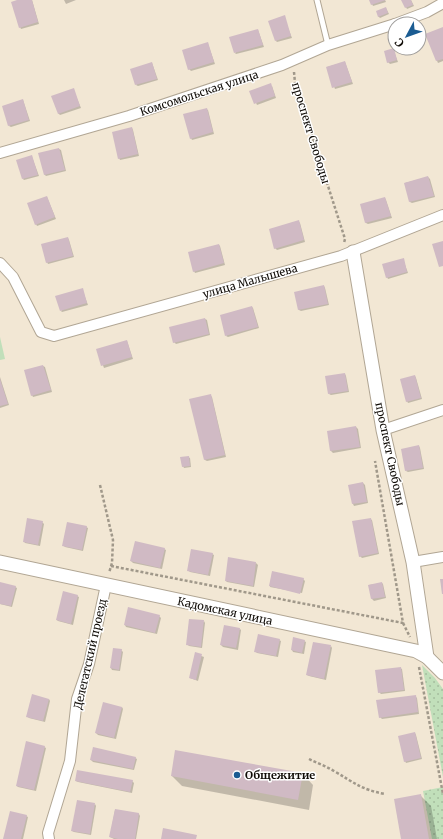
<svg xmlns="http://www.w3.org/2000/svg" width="443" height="839" font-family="Merriweather,serif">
  <defs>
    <pattern id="grass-dots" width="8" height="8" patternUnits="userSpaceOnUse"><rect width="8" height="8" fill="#c1dfba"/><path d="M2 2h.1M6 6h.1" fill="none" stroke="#a5be9e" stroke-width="1.8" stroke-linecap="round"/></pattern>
  </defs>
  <rect width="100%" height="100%" fill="#f2e7d4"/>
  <g fill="url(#grass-dots)">
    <path d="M422,665L435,678L443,689V777Z"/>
    <path d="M443,787V839H432L423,791Z"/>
  </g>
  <path fill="#c1dfba" d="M0,337L5,359L0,360Z"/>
  <g fill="#0003">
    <path d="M20,0H32L39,24L21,29L20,27Z"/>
    <path d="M64,0H76L66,4Z"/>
    <path d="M370,0H385L386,2L373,6Z"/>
    <path d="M402,0H411L414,6L407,9Z"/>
    <path d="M386,8L389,14L380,18L378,16Z"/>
    <path d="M284,17L292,38L277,42L276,41Z"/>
    <path d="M443,28V61L438,63L426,35Z"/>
    <path d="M258,30L264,47L236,54L235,53Z"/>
    <path d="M208,44L215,64L191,71L189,69Z"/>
    <path d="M393,49L398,62L390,64L388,62Z"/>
    <path d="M345,62L353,84L335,89L327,67Z"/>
    <path d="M152,63L158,80L138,86L136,85Z"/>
    <path d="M272,86L276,98L257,105L251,92Z"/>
    <path d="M73,89L81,108L60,115L58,113Z"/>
    <path d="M23,100L30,121L11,127L9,126Z"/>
    <path d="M206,109L208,110L214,134L192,140L191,138Z"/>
    <path d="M132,128L133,130L139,156L120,160L119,158Z"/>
    <path d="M59,149L61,150L66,171L46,176L44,174Z"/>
    <path d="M32,157L39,176L24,180L23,179Z"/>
    <path d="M428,177L430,179L435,197L412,203L410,202L405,183Z"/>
    <path d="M47,197L56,219L37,226L36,224Z"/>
    <path d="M385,198L386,200L392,218L368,224L366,223L361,205Z"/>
    <path d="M298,221L300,223L305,242L277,250L275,248Z"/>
    <path d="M68,238L69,240L74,257L48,264L47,262Z"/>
    <path d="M219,245L220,246L225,265L195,273L194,271Z"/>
    <path d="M403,259L408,273L388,279L387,277Z"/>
    <path d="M324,286L325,288L329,305L301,311L299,310L296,293Z"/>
    <path d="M82,289L88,305L62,312L61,311Z"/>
    <path d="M252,307L253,308L259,328L228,337L226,336Z"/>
    <path d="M205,319L207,320L210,335L176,344L174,342Z"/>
    <path d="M127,341L133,359L104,368L97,350Z"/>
    <path d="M43,366L45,367L52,392L33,397L32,395Z"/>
    <path d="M345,374L346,376L349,392L331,395L329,394Z"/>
    <path d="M415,376L416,378L422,399L408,403L407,401Z"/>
    <path d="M0,377L9,405L0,408Z"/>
    <path d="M210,395L212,397L226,457L207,461L205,460L191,400Z"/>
    <path d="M356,427L358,429L361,448L333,453L331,451L328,432Z"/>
    <path d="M419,446L420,448L424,469L408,472L406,471Z"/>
    <path d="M188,457L190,458L191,467L184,468L183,466Z"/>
    <path d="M363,483L365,485L368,503L354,506L353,504L349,486Z"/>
    <path d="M370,519L372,520L379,554L362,558L360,556Z"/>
    <path d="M42,522L44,524L40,546L25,543L24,541Z"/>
    <path d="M86,527L88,528L83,551L65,547L63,545Z"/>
    <path d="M164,549L166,550L162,569L133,563L131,561Z"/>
    <path d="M212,554L214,555L210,576L190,572L188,570Z"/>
    <path d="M256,563L258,565L254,587L227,582L226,581Z"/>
    <path d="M273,572L303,579L305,581L302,593L270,587Z"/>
    <path d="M0,583L15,587L17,588L12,607L0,604Z"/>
    <path d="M382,583L383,584L386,598L374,601L372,599L369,585Z"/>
    <path d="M77,596L79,597L73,625L58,621L57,620Z"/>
    <path d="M159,616L161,618L157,634L126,627L125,625Z"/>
    <path d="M204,621L205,623L202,648L189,646L188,645Z"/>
    <path d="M240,629L241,630L238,650L223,647L221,645Z"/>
    <path d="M279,640L281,641L278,657L257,653L255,651Z"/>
    <path d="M304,641L306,642L304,654L293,652L292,650Z"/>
    <path d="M331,646L332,648L326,680L309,676L307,675Z"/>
    <path d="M121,650L123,652L120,671L112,670L111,668Z"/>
    <path d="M196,654L204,657L198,681L190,678Z"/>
    <path d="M400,668L402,669L405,691L381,694L379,692Z"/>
    <path d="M415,696L417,698L419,714L382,719L380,717Z"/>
    <path d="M49,699L50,701L45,722L29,718L27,716Z"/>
    <path d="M122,707L123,709L116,739L98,735L96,733Z"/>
    <path d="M415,733L416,735L422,759L406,763L405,761Z"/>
    <path d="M44,747L46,748L36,791L18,787L17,786Z"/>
    <path d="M176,751L303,774L313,785L309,810L182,786L172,776Z"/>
    <path d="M135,758L137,759L134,770L93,762L91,760Z"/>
    <path d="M76,781H132L134,783L132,793L78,782Z"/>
    <path d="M420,795L431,806L437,839H402Z"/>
    <path d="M95,804L96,806L91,835L74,832L72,831Z"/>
    <path d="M115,810L139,814L140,816L136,839H114L110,837Z"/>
    <path d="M26,816L28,817L23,839H4Z"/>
  </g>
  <g fill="#d0bac4">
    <path d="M17,0H32L38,22L19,28L11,2Z"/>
    <path d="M369,0H386L371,5Z"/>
    <path d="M401,0H411L413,5L405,8Z"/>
    <path d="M386,7L388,13L378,17L376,11Z"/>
    <path d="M285,15L291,36L275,41L268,21Z"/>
    <path d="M443,27V59L436,61L425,34Z"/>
    <path d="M258,29L263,45L234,53L229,37Z"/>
    <path d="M208,42L214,62L188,70L182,50Z"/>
    <path d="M394,48L397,60L387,63L384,51Z"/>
    <path d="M345,61L352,82L332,88L326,67Z"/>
    <path d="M152,62L157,79L135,85L130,69Z"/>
    <path d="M271,83L275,96L254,104L249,91Z"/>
    <path d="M74,88L80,106L58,114L51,96Z"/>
    <path d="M23,99L29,120L8,126L2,106Z"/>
    <path d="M207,108L213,132L190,139L183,114Z"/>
    <path d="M132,127L138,154L118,159L112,132Z"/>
    <path d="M59,148L65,170L44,175L38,153Z"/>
    <path d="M32,155L38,175L22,179L16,160Z"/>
    <path d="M428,176L434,196L409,202L404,183Z"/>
    <path d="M47,196L55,217L35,225L27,203Z"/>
    <path d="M385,197L391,216L365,223L360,204Z"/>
    <path d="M299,220L304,240L274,249L269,229Z"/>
    <path d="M68,237L73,256L46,263L41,244Z"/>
    <path d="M443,241V266L439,267L432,244Z"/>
    <path d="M219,244L224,263L193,272L188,252Z"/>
    <path d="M404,258L407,272L386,278L382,264Z"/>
    <path d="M324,285L328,304L298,310L294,292Z"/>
    <path d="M83,288L87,303L60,311L55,296Z"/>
    <path d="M252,306L258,327L225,336L220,315Z"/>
    <path d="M205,318L209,334L173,343L169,327Z"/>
    <path d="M127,340L132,357L101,366L96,349Z"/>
    <path d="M43,365L51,390L31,396L24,370Z"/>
    <path d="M345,373L348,391L328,394L325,376Z"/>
    <path d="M415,375L421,398L406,402L400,379Z"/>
    <path d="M0,379L8,404L0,406Z"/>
    <path d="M211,394L225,455L204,460L189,399Z"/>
    <path d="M356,426L360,447L330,451L327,431Z"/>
    <path d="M419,445L423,468L405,471L401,449Z"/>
    <path d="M189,456L190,466L182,467L180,457Z"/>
    <path d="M363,482L367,502L352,504L348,485Z"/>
    <path d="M27,518L43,521L38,545L23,542Z"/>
    <path d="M371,518L378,553L359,557L352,521Z"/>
    <path d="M67,522L87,526L82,550L62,546Z"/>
    <path d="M135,541L165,548L160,568L130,561Z"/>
    <path d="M191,549L213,553L208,575L187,571Z"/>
    <path d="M228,557L256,562L253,586L225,581Z"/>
    <path d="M272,571L304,578L300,594L269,586Z"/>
    <path d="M440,579H443V594H442Z"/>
    <path d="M0,582L16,586L11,606L0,604Z"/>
    <path d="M382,582L385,597L371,599L368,585Z"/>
    <path d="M63,591L78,595L71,624L56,620Z"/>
    <path d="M128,607L160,615L155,633L124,625Z"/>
    <path d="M189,619L204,620L201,647L186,645Z"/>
    <path d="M224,625L240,628L236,648L220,645Z"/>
    <path d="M258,634L280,639L276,656L254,652Z"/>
    <path d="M293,637L305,640L302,653L291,650Z"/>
    <path d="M313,642L331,645L324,679L306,675Z"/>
    <path d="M113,648L122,649L119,670L110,668Z"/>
    <path d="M195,652L202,654L196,680L189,678Z"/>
    <path d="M401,667L404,690L378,693L375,670Z"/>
    <path d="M32,694L49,699L43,721L26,717Z"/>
    <path d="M416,695L418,712L379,718L376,700Z"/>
    <path d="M103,702L122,707L114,738L95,733Z"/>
    <path d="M415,732L421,758L404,762L398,736Z"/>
    <path d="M26,741L45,746L34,790L16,786Z"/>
    <path d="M93,747L136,757L133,769L90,760Z"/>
    <path d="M175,750L303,773L298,800L171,776Z"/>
    <path d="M77,770L133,780L130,792L75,781Z"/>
    <path d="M421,794L429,839H401L394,799Z"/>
    <path d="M77,800L95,803L90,834L71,831Z"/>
    <path d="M115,809L139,813L135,839H118L109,837Z"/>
    <path d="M10,811L27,815L21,839H3Z"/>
    <path d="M163,828L197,835L196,839H161Z"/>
  </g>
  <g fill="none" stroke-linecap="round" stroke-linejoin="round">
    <defs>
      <path id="service" d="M317,0L328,45"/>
      <g id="minor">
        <path d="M395,24L427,12L443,3"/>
        <path d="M0,153L129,116L282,65L328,45L395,24"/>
        <path d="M0,263L13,277L41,332L54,336L341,256L443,215"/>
        <path d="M383,430L443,410"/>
        <path d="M413,562L443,557"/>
        <path d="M49,839L48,833L70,761L77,699L89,664L106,585"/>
      </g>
      <g id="tertiary">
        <path d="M353,252L383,430L413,562L427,657"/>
        <path d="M0,562L416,651L427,657L443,673"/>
      </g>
    </defs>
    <use href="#service" stroke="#b1a694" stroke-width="7"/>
    <use href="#minor" stroke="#b1a694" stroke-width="12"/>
    <use href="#tertiary" stroke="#b1a694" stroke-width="15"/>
    <g stroke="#a0988a" stroke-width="2.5" stroke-dasharray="3 2" stroke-linecap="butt">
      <path d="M294,72L295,83L345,239L344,243"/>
      <path d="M100,485L113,540L112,563L109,573"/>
      <path d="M111,566L403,623L375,461"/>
      <path d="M403,623L410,637"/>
      <path d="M419,667L443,794"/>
      <path d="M309,759C317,763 326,766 334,771C353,782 362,790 385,794"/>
    </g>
    <use href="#service" stroke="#fff" stroke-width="5"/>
    <use href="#minor" stroke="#fff" stroke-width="10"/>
    <use href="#tertiary" stroke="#fff" stroke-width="13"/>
  </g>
  <circle fill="#1b5c92" stroke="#fff" stroke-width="1.5" cx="237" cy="775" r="4"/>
  <g text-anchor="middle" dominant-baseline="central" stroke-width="3" stroke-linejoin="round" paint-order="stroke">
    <g font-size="11" fill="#0f0b06" stroke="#fff">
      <text transform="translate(199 93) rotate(-18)">Комсомольская улица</text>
      <text transform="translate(311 133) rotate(73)">проспект Свободы</text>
      <text transform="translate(250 281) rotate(-16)">улица Малышева</text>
      <text transform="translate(390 454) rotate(78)">проспект Свободы</text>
      <text transform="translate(225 611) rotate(12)">Кадомская улица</text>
      <text transform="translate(90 654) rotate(-77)">Делегатский проезд</text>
    </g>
    <g font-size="11" font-weight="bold" fill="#0f0b06" stroke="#fff" text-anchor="start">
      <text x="245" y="775">Общежитие</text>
    </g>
  </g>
  <g transform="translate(407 36) rotate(229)"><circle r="19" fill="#ffffff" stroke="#9f9d9b"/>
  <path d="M0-3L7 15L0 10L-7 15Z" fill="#1b5c92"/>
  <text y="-6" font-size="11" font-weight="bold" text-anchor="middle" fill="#0f0b06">С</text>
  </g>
</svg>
